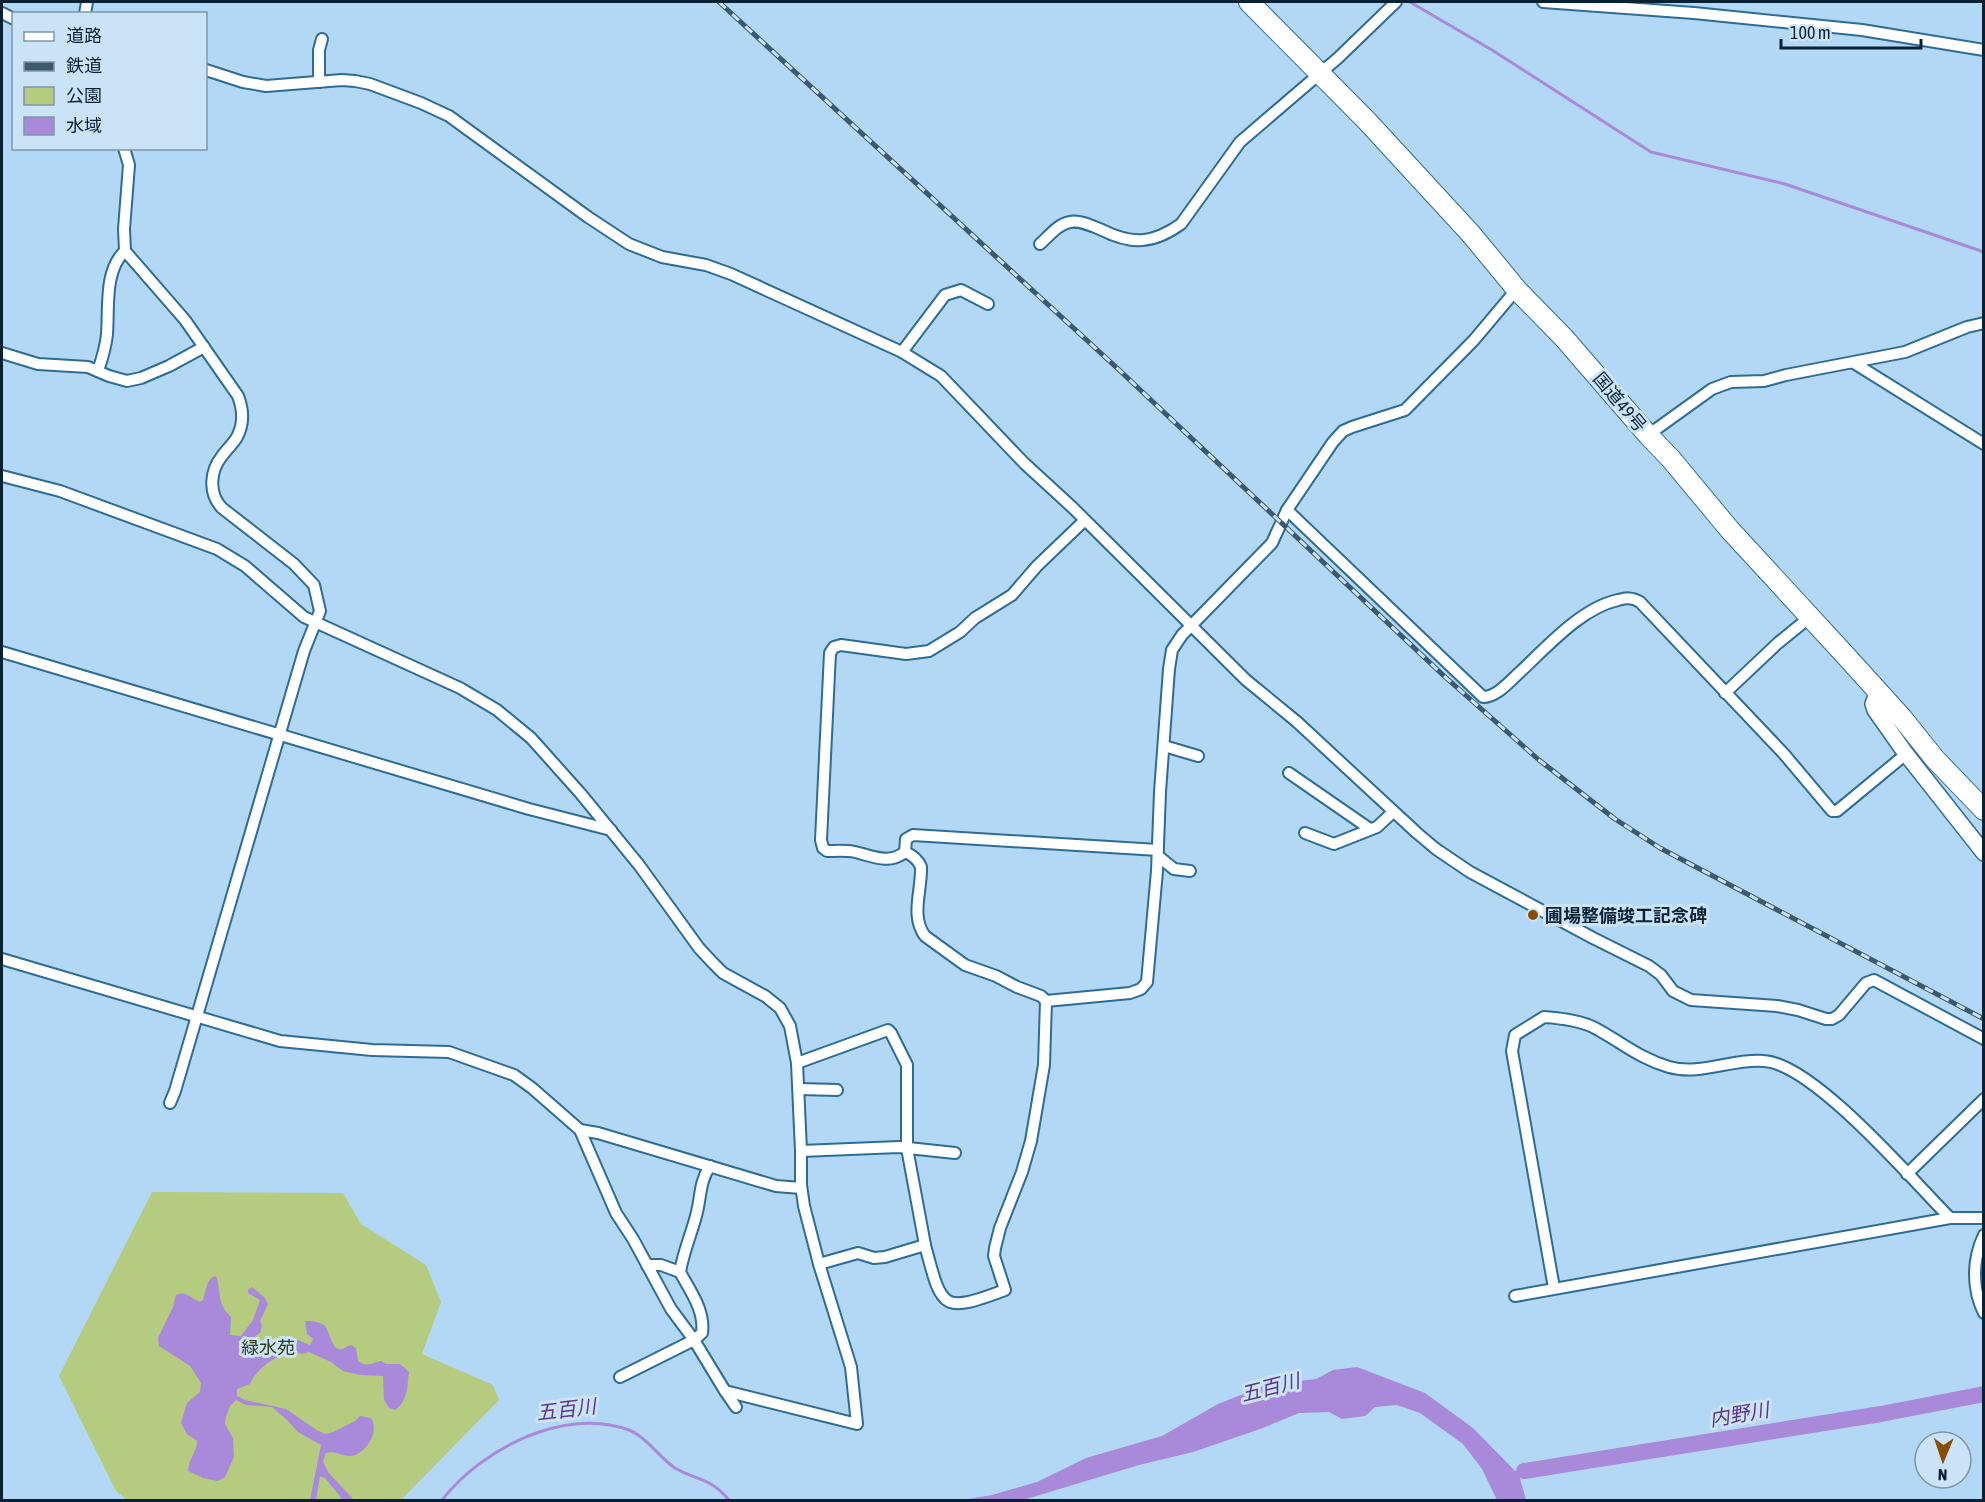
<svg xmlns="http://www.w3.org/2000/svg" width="1985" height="1502" font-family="'Asap Condensed','Noto Sans JP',sans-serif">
  <rect width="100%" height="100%" fill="#b3d8f5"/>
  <path fill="#b5cb80" d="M152,1192L343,1193L361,1224L426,1265L441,1302L422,1354L493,1385L499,1400L401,1500H127L116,1491L59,1376Z"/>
  <g fill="#a989d9">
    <path d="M216,1276C222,1294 216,1302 231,1317L230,1335L241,1336L253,1320L260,1300L248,1293V1290L252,1287L264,1297L268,1304L260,1321L262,1326L260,1333L255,1336V1343C269,1352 273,1338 286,1337C294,1337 303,1343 310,1345L313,1339L307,1334L305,1321C312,1321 319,1321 325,1326C330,1332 332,1352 342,1349C345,1348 348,1346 351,1345L356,1348L358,1361C367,1368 372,1363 381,1361L386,1364H400L409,1372C407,1387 408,1401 395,1410L389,1408L384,1400L383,1376L360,1375L343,1371L331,1362L309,1352L302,1354L294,1351C276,1356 258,1366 250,1384L237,1389V1396L245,1400L286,1409L318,1431L326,1434L333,1432L355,1421L360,1416L371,1418C380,1431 366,1454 351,1456C342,1456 335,1450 326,1453L323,1461L328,1472L354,1500H343L325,1478L320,1476L316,1500H310L321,1445L298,1432L286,1419L272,1407L246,1405L236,1400L230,1406L226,1417L225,1424L233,1438L234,1457L225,1477L218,1481L203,1478L188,1471C189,1457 197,1453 197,1441L187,1434L181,1423L187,1403L200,1392L201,1383L190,1366L159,1346L158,1338L173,1307L176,1295C185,1290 191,1298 200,1302L203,1300C206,1292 206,1278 216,1276Z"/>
    <path d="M1357,1367L1425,1393L1473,1428L1515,1471L1545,1466V1469L1519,1475L1526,1500H1497L1482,1469L1463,1444L1420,1413L1397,1405L1375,1407L1365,1416L1342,1419L1329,1412L1299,1413L1263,1428L1193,1452L1139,1465L1023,1500H962L992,1495L1037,1482L1086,1458L1162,1436L1218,1404L1266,1385L1316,1379L1333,1370Z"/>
  </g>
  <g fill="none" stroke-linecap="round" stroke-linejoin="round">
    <g stroke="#a989d9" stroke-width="3">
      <path d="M1410,2L1492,50L1651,152L1785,184L1984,252"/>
      <path d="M442,1500C482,1449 564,1406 629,1430C645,1436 660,1458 675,1468C697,1481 710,1477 729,1500"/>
    </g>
    <path stroke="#a989d9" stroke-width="16" d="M1524,1471L1881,1414L1984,1394"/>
    <defs>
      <g id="street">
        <path d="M1543,2L1694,13L1862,30L1984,50"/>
        <path d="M2,13L14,19"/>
        <path d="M85,14L87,2"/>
        <path d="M206,70L243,82L266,86L342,80L355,81L370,84L421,103L449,116L588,217L629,244L662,257L706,265L731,274L902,352L941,376L1024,463L1073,508L1246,680L1296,721L1417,833L1436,849L1470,872L1593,938L1649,966L1661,975L1673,991L1691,1000L1777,1006L1798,1010L1826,1019H1832L1839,1015L1866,983L1874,980L1984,1039"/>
        <path d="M319,82V50L322,39"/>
        <path d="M124,148L129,165L124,229L125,251L185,320L238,396C243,409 244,424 237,437C233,444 227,449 222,456C210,471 208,493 222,508L294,564L314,585L320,611L304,651L175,1091L170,1103"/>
        <path d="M1040,244C1049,236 1058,224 1070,222C1081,220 1092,226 1102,230C1132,245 1153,244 1181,224L1240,142L1338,58L1396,2"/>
        <path d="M902,352L945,295L961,290L988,304"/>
        <path d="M2,353L38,364L88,367L109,376L127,381L141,378L169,366L204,347"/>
        <path d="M1854,363L1984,444"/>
        <path d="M98,371C102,359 106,346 107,334C109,308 104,270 125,251"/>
        <path d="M1648,435L1712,389L1731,382L1764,381L1786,375L1905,352L1967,327L1984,323"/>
        <path d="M2,476L60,491L217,549L245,566L304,617L460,688L497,710L531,738L581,794L639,865L699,948L712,962L723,973L765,996L780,1008L790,1026L797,1063L801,1151V1185L804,1206L819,1264L851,1367L857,1424L725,1391L694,1340L671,1309L633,1239L616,1213L580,1130L532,1088L514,1075L449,1052L372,1050L280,1041L2,959"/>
        <path d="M1287,510L1483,697C1497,697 1510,681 1520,672C1547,647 1581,608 1618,600C1626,598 1632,597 1640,602L1784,754L1832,811H1837L1906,754"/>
        <path d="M2,652L529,809L611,830"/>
        <path d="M1725,693L1778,643L1810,617"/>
        <path d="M1164,746L1198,756"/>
        <path d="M1289,773L1370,829"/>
        <path d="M1305,833L1334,844L1377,827L1393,812"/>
        <path d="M905,852L906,839L913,835L1158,850"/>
        <path d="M1158,856L1174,869L1190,871"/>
        <path d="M1046,1001L1041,996L1017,987L996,976L965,965L925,936C910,916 922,890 921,867C918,859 912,855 905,852C889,865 872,856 855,852C846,850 836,851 827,851L823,848L821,840L830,653L834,647L841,645L906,654L929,651L960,632L975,618L1012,595L1037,566L1084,521"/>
        <path d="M797,1063L888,1030L891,1033L907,1065V1148L925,1245"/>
        <path d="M799,1089L837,1090"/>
        <path d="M580,1130L598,1133L776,1186L801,1188"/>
        <path d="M801,1151L899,1147L955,1153"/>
        <path d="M1907,1174L1984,1099"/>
        <path d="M1984,1235C1972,1260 1972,1289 1984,1313"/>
        <path d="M819,1264L858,1253L874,1258L885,1257L925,1245C942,1309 941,1314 1005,1290L994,1256L995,1248L1000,1228L1022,1172L1031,1141L1044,1065L1046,1001L1130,993L1141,989L1147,982L1157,871L1160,792L1169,669L1172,650L1182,635L1272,543L1287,510L1333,442L1343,431L1352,427L1405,410L1474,340L1511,296L1518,291"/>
        <path d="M647,1265H661L680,1272"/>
        <path d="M1554,1288L1512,1051L1515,1035L1544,1017C1559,1018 1578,1020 1593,1027C1620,1041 1638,1058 1669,1067C1700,1076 1733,1058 1764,1061C1814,1064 1913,1181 1950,1218"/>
        <path d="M1515,1296L1950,1218H1984"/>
        <path d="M620,1377L694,1340L702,1333C705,1310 690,1291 680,1272C683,1253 691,1235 696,1216C701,1199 699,1182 710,1166"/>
        <path d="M725,1391L736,1407"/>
      </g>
      <path id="secondary" d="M1878,692L1873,704L1875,710L1906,754L1984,853"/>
      <path id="highway" d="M1249,2L1367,121L1471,234L1518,291L1564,338L1648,435L1671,459L1730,530L1846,656L1903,719L1935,759L1984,810"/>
    </defs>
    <use href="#street" stroke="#2d6c97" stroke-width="14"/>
    <use href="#secondary" stroke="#2d6c97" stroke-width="18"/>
    <use href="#highway" stroke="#2d6c97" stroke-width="22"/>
    <use href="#street" stroke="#fff" stroke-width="10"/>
    <use href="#secondary" stroke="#fff" stroke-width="15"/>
    <use href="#highway" stroke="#fff" stroke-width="20"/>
    <defs>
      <path id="rail" d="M719,2L1117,368L1444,676L1539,760L1615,819L1660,848L1984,1019"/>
    </defs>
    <use href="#rail" stroke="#3c596e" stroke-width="5"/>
    <use href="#rail" stroke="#cbe3f7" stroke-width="3" stroke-dasharray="9" stroke-linecap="butt"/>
  </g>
  <circle fill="#884d07" stroke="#cbe3f7" stroke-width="2" cx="1533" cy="915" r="6"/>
  <g text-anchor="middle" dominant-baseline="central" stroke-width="6" stroke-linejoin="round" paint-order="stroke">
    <g font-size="18" fill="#082234" stroke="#cbe3f7">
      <text transform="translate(1620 402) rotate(50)">国道49号</text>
    </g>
    <g font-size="18" font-weight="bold" fill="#082234" stroke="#cbe3f7" text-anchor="start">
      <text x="1545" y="915">圃場整備竣工記念碑</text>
    </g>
    <g font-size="18" fill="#313b15" stroke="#cbe3f7">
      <text x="268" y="1347">緑水苑</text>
    </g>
    <g font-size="20" font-style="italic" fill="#5e3391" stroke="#cbe3f7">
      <text transform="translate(1270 1387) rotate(-14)">五百川</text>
      <text transform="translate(566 1409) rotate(-7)">五百川</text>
      <text transform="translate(1739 1414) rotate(-10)">内野川</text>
    </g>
  </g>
  <rect width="1985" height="1502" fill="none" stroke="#082234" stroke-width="6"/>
  <rect x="12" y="12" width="195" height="138" fill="#cbe3f7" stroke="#7d96a9" stroke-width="1.5"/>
  <rect x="24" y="32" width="30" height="9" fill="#ffffff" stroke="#7d96a9" stroke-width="1.5"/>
  <text x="66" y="42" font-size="18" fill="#082234">道路</text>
  <rect x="24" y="62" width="30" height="9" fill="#3c596e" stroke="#7d96a9" stroke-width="1.5"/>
  <text x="66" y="72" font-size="18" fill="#082234">鉄道</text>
  <rect x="24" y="87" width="30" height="18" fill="#b5cb80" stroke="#7d96a9" stroke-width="1.5"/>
  <text x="66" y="102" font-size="18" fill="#082234">公園</text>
  <rect x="24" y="117" width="30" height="18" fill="#a989d9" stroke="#7d96a9" stroke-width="1.5"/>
  <text x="66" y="132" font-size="18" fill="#082234">水域</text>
  <g transform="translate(1943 1460) rotate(182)"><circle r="28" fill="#cbe3f7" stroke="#7d96a9" stroke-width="1.5"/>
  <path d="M0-4.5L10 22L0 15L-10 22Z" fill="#884d07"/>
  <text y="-9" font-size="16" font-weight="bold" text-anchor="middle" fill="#082234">N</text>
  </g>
  <path d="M1781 39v9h140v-9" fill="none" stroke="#082234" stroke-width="3"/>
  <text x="1790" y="39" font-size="18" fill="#082234" stroke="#cbe3f7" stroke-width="4.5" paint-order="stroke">100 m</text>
</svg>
